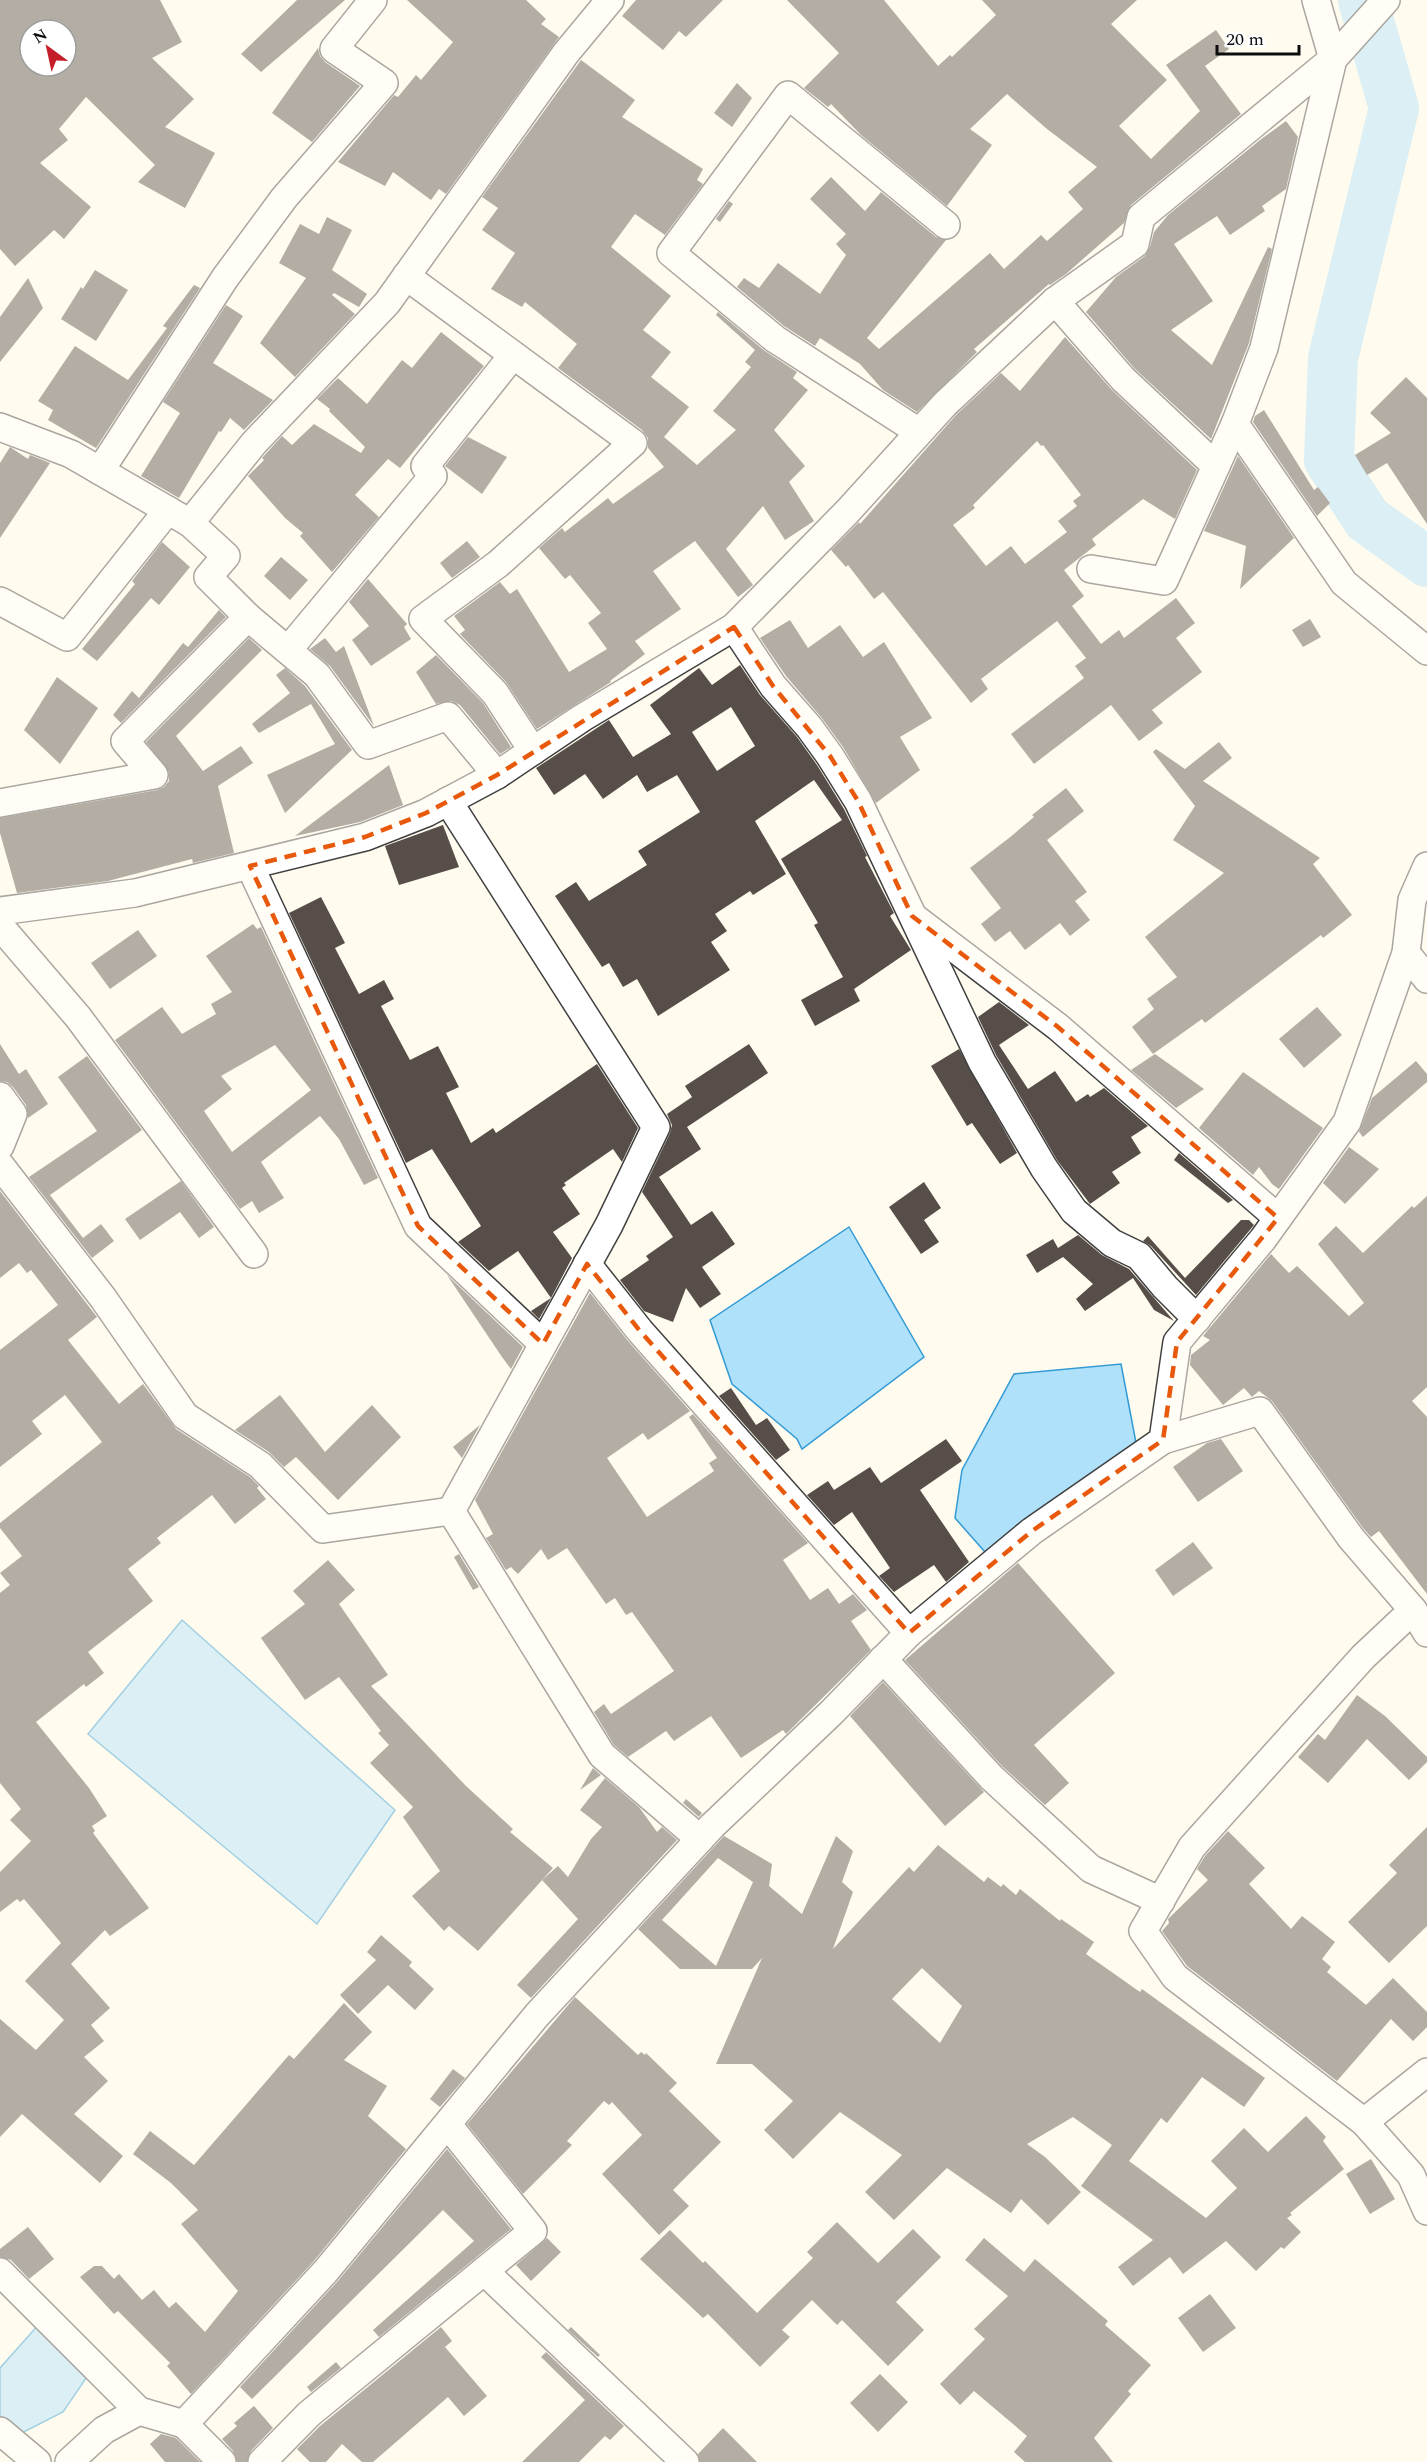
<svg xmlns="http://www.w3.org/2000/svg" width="1427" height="2462" font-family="Spectral,serif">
  <rect width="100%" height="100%" fill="#fffbee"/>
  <g fill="#afe1fa" stroke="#329ad5" stroke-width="1.5">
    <path d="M849,1227L924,1357L802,1449L797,1439L732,1384L710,1320Z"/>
    <path d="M1121,1364L1137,1448L985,1552L955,1518L962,1470L1014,1374Z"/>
    <path d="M182,1620L395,1810L317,1924L88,1734Z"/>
    <path d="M49,2313L102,2355L63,2412L8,2440L0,2426V2368Z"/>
  </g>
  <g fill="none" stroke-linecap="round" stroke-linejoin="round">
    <path stroke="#afe1fa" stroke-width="50" d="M1363,0L1394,108L1333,358L1329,460L1367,519L1427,562"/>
  </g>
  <g fill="#574e49" fill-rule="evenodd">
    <path d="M0,0H160L182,42L152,58L194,99L165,127L215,153L185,208L138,182L155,165L86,97L59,129L68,140L40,163L91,207L64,239L54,230L15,266L0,249ZM30,30H66V66H30Z"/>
    <path d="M297,0H345L261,72L241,54Z"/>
    <path d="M407,0H526L546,19L541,24L559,37L446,194L439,189L431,200L393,172L385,186L338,162L394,95L398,97L416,75L421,80L453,42Z"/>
    <path d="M636,0H723L686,37L679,31L663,50L622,16Z"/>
    <path d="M787,0H884L938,66L950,55L952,57L996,15L982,0H1137L1111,24L1167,80L1119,126L1151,159L1200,111L1166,65L1216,30L1229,49L1205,66L1241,114L1131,205L1124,223L1066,274L1050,285L1049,284L974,349L977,352L917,412L883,390L860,364L820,338L815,346L784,326L737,287L744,278L759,288L778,263L820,294L846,255L836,244L846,234L810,199L831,177L865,211L881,192L936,237L946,240L867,338L879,349L990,253L1004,269L1041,235L1047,241L1083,209L1068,192L1097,167L1047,129L1007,94L970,129L992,145L947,206L861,135L831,104L828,107L804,88L839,53Z"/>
    <path d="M318,48L320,56L325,62L360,86L312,142L272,113Z"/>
    <path d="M581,60L635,100L622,117L703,169L697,180L703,184L665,235L635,214L611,247L671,296L643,330L671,352L651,377L689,407L664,437L697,465L736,430L713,411L751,367L745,362L755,350L716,315L718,312L765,351L797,372L793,378L808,390L774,430L805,466L789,482L814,521L785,540L763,506L726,549L753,585L738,597L695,541L653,571L681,609L635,641L645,654L610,681L611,682L537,729L506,682L460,634L465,630L454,616L500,582L510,594L517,589L569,672L607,649L588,623L601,613L570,575L565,579L539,548L562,528L565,532L608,498L613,504L664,467L648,448V438L642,430L558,368L577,344L525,302L522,307L491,289L515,253L482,230L498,208L482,197Z"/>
    <path d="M737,83L752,98L732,127L714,113Z"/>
    <path d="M1286,121L1298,137L1286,189L1262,206L1265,211L1230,235L1217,216L1174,244L1213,301L1171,330L1212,365L1268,247L1272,249L1249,343L1211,439L1134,368L1086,312L1116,277L1145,256L1150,247L1154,232L1168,215L1260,140Z"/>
    <path d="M729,201L733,204L720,222L716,219Z"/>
    <path d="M327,217L352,230L332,270L367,294L359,307L334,293L332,295L355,314L295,377L260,343L306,278L279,263L300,224L319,234Z"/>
    <path d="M95,270L128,290L96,341L61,319L81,287L83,289Z"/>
    <path d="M28,278L43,308L0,362V317Z"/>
    <path d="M194,285L200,288L96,448L48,420L53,410L38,401L75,346L128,380L167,328L163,326Z"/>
    <path d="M226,305L243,316L213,363L273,400L244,430L230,418L221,432L219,431L179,498L141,476L180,413L163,402Z"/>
    <path d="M441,332L484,366L400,468L388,459L355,495L379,517L332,572L300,536L303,533L285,518L248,476L264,460L262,458L282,436L292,445L314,424L361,453L365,447L329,411L330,409L317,399L338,378L367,404L402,360L412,368Z"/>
    <path d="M1065,337L1112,390L1197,470L1175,519L1143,499L1092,539L1096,545L1064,570L1084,596L1072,606L1101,644L1119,630L1124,638L1176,598L1195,623L1176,638L1202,672L1152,710L1163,723L1139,741L1111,705L1034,764L1011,734L1084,678L1075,666L1086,658L1057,621L981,679L988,689L971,703L883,592L874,599L848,565L846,567L831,550L859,522L860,524L956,415L1001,373L1020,391ZM1037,441L1041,446L1043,445L1081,495L1073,501L1077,506L1058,521L1067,532L1025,564L1011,546L986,566L953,525L975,508L973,505Z"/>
    <path d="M1406,377L1427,398V524L1387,463L1367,475L1355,455L1391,433L1370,413Z"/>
    <path d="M1264,410L1314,490L1318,487L1330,503L1317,516L1253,422L1255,416Z"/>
    <path d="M468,437L507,457L482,494L445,466Z"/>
    <path d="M10,447L28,459L30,455L50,463L0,538V463Z"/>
    <path d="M1238,456L1294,538L1240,589L1246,546L1204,531Z"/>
    <path d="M467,541L480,557L452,578L440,563Z"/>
    <path d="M162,542L190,567L159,605L151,598L97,661L82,649L135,584L132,581Z"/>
    <path d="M281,557L308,580L290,600L264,576Z"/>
    <path d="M368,579L407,624L404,627L411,639L371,666L352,640L369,626L349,602Z"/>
    <path d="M219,610L226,617L121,723L113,715L132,691L139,698L183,643L188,647Z"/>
    <path d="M1310,619L1321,637L1303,647L1292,630Z"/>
    <path d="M790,620L808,648L840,625L863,657L884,642L932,718L900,737L920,770L876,803L843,747L821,717L786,676L760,638Z"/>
    <path d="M249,638L262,650L176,736L203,771L241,746L253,763L218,786L234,853L193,863L192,859L108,881L17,893L0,833V818L157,790L164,787L169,781V772L146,742Z"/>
    <path d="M325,638L336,652L344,646L374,726L330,666L310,649Z"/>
    <path d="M436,655L483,703L511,747L500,754L460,705L451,701L436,704L416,672Z"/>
    <path d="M740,665L760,695L797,737L817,765L844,809L867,856L865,857L894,913L890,916L911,950L854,989L860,1001L815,1026L801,1000L843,977L814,925L818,923L781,859L842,820L814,780L755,821L786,874L753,895L750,891L715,914L727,931L711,942L730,970L658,1016L637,979L623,987L609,963L602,967L555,896L576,882L589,901L647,865L638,851L700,812L677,775L647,792L637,775L603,799L585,774L554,795L536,768L609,720L633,757L671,734L650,705L699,668L712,685ZM731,707L755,746L717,771L692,732Z"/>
    <path d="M285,668L305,686L352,750L285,813L267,775L335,744L311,704L259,733L252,724L290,693L276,675Z"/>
    <path d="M57,677L98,708L60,764L24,730Z"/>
    <path d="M1219,742L1232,758L1203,781L1320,858L1313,864L1352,915L1323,938L1321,935L1205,1023L1202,1019L1153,1054L1132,1027L1154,1009L1147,999L1177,977L1145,937L1224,873L1173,840L1195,806L1153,752L1156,749L1185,769Z"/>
    <path d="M389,765L403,805L360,822L295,836Z"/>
    <path d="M1066,788L1084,811L1047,840L1087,892L1075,901L1090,920L1070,936L1060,923L1025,950L1010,931L995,942L981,924L1001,908L970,868L1009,838L1034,817L1032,815Z"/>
    <path d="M443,825L459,867L399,885L385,846Z"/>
    <path d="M321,897L345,943L335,948L359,994L384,980L394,999L381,1006L410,1060L438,1046L459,1087L446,1093L471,1143L493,1128L496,1133L597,1064L638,1128L622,1162L613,1149L564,1183L566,1185L562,1188L580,1214L553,1232L572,1258L551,1298L518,1251L489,1271L458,1242L481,1226L432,1149L406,1163L289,913Z"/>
    <path d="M253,924L257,929L261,927L378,1178L364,1185L339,1139L320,1116L261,1162L284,1198L259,1213L252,1201L240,1209L115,1040L162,1007L182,1034L216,1014L211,1004L232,992L206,956ZM275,1045L311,1090L232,1152L204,1111L232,1089L221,1076Z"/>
    <path d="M138,930L157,956L110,989L91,963Z"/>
    <path d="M999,1002L1029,1025L999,1045L1028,1089L1055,1071L1076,1102L1088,1094L1090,1097L1104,1088L1148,1126L1131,1137L1141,1153L1112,1172L1120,1183L1090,1204L1057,1160L996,1055L978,1017Z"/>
    <path d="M1317,1007L1342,1035L1304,1068L1279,1039Z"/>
    <path d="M0,1044L19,1074L26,1069L48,1104L28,1118L26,1105L13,1087L7,1082L0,1081Z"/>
    <path d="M749,1044L768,1073L687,1127L701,1149L659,1177L691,1225L712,1211L735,1244L702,1267L721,1294L700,1308L686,1288L673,1322L644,1311L620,1280L649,1260L646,1256L673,1237L642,1192L670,1133L672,1125L667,1114L692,1097L685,1086Z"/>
    <path d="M959,1049L1017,1153L1000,1164L972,1123L967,1126L931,1066Z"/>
    <path d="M1155,1054L1172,1066L1204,1089L1176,1108L1131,1070Z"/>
    <path d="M87,1056L142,1130L50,1195L83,1238L101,1224L114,1241L92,1258L29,1177L97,1131L58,1077Z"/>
    <path d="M1416,1061L1427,1074V1082L1363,1137L1359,1132L1372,1098Z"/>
    <path d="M1243,1072L1323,1128L1279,1189L1272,1184L1259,1167L1253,1175L1199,1128Z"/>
    <path d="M1349,1147L1379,1169L1345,1204L1323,1183Z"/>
    <path d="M1179,1153L1233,1200L1228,1203L1174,1160Z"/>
    <path d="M181,1181L214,1227L199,1238L180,1212L140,1240L125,1219Z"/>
    <path d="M924,1182L941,1208L924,1220L939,1242L921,1254L889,1207Z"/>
    <path d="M0,1191L97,1317L68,1340L119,1404L143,1384L176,1429L250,1477L259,1486L257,1488L266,1499L235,1524L212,1495L157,1538L161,1543L128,1569L153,1601L88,1652L104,1673L86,1687L84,1684L36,1722L89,1788L107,1816L92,1826L95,1831L93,1833L149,1908L110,1936L105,1930L71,1964L110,2008L91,2025L104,2041L84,2057L108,2081L74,2114L123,2156L100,2183L22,2114L0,2137V2019L36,2050L64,2020L25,1981L61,1943L24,1899L20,1902L17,1899L0,1912V1872L31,1841L10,1820L21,1809L0,1783V1593L10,1585L0,1573L22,1556L0,1528V1523L102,1442L65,1395L32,1421L42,1434L0,1467V1350L58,1305L31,1270L27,1273L19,1263L0,1278Z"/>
    <path d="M1427,1196V1387L1412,1401L1427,1417V1594L1379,1531L1371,1537L1363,1528L1272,1401L1259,1391L1252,1397L1244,1388L1223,1405L1190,1365L1191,1355L1210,1340L1203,1336L1271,1254L1289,1273L1297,1266L1349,1316L1364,1303L1318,1244L1336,1226L1363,1253L1412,1206L1414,1208Z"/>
    <path d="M1241,1220H1249L1254,1225L1196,1295L1151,1246L1143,1241L1148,1236L1185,1278Z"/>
    <path d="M1078,1235L1102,1255L1129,1269L1174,1321L1154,1310L1133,1278L1085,1311L1076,1299L1093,1284L1063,1257L1037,1273L1026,1255L1053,1239L1058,1248Z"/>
    <path d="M447,1275L523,1347L511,1369L502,1357Z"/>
    <path d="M590,1293L628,1341L690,1411L648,1440L643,1433L607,1458L647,1517L714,1471L709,1463L717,1458L689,1417L693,1414L808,1543L783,1560L810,1600L828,1588L839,1604L853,1594L867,1610L851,1621L871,1650L786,1734L783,1730L741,1758L711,1716L674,1741L666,1731L628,1757L614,1745L594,1712L604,1704L611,1714L674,1671L632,1612L626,1615L615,1598L606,1604L567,1548L548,1560L541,1549L518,1574L511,1567L506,1570L486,1538L493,1534L475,1500Z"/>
    <path d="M551,1298L539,1319L531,1311Z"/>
    <path d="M731,1388L756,1425L767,1418L790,1450L776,1460L719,1396Z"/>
    <path d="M280,1395L325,1452L372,1405L401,1437L338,1500L296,1457L284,1467L269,1452L235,1430Z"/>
    <path d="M480,1425L462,1458L453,1447Z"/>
    <path d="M946,1439L962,1461L920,1490L969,1562L946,1582L934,1565L894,1592L879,1576L890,1568L852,1512L834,1525L807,1495L828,1481L834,1490L870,1467L881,1483Z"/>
    <path d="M1221,1439L1243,1471L1198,1502L1173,1467L1207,1443Z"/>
    <path d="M1193,1542L1213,1568L1173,1596L1155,1570Z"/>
    <path d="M459,1554L479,1587L473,1590L454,1557Z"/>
    <path d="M328,1560L355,1590L339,1604L388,1675L371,1686L466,1786L513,1829L510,1832L553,1868L478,1951L449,1926L444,1931L412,1896L440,1871L403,1817L413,1807L370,1763L389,1745L378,1733L381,1731L339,1677L305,1700L261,1638L305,1604L293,1591Z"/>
    <path d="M1018,1563L1115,1673L1034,1745L1069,1783L1045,1805L1002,1766L905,1660Z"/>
    <path d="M883,1682L984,1792L945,1826L850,1716Z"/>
    <path d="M1357,1695L1385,1716L1427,1757V1762L1409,1780L1367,1739L1328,1783L1298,1757L1318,1734L1325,1740Z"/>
    <path d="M593,1768L601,1775L580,1790Z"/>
    <path d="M605,1778L639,1807L657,1832L662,1827L677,1840L531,1998L517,1985L578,1919L542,1880L558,1866L568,1877L591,1839L602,1827L580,1810Z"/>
    <path d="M686,1799L702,1813L699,1817L683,1803Z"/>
    <path d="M1427,1827V1926L1389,1963L1348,1922L1397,1873L1389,1865Z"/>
    <path d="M1228,1831L1265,1868L1249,1884L1291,1929L1302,1916L1335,1942L1322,1959L1331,1967L1327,1972L1366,2005L1393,1978L1427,2012V2027L1413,2041L1391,2019L1337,2081L1187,1966L1162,1931L1169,1923L1168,1919L1208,1880L1197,1869L1205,1856Z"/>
    <path d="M724,1836L772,1864L769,1886L802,1914L836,1836L853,1851L842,1882L853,1892L833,1949L909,1867L914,1872L938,1845L984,1882L988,1877L1001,1887L1003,1884L1016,1895L1020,1889L1060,1921L1061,1919L1094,1942L1086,1954L1140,1992L1142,1989L1265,2078L1244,2107L1202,2077L1167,2123L1161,2118L1129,2161L1206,2218L1237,2188L1211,2161L1244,2128L1268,2152L1306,2116L1326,2137L1323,2141L1344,2169L1290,2213L1292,2215L1287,2218L1301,2232L1284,2249L1281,2247L1256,2271L1226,2241L1183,2274L1170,2257L1133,2286L1118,2267L1153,2240L1081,2186L1112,2145L1073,2117L1027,2144L1045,2157L1081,2192L1048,2225L1021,2199L1011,2213L947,2168L894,2220L865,2192L902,2155L840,2112L793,2159L764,2130L793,2101L752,2064H716L762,1958L752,1969H680L638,1929ZM718,1858L753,1882L716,1966L662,1920ZM922,1968L962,2006L940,2043L892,1999Z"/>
    <path d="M381,1935L412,1962L409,1966L434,1989L415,2010L388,1985L358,2014L340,1995L376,1960L367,1952Z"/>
    <path d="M575,1997L638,2055L641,2052L645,2055L646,2053L677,2083L669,2091L721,2142L673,2190L689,2206L659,2235L602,2174L642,2135L612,2102L609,2105L604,2101L567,2141L572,2145L523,2194L467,2124Z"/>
    <path d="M344,2003L372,2032L344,2060L387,2086L368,2116L406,2149L313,2262L191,2394L167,2366L170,2363L118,2311L114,2314L80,2277L94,2266H102L114,2279L119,2274L142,2300L154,2290L169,2308L176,2302L205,2332L238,2291L181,2224L198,2210L171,2183L133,2154L150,2131L194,2165L289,2055L294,2059Z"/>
    <path d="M453,2069L465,2078L440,2107L430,2099Z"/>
    <path d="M447,2149L511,2229L379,2337L373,2330L474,2241L443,2210L252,2399L240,2387L337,2282Z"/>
    <path d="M1371,2159L1395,2199L1370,2214L1346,2174Z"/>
    <path d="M837,2222L878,2263L913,2229L941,2257L896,2302L924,2330L888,2366L842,2320L837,2325L812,2300L782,2330L790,2337L760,2367L708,2314L703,2318L640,2259L670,2230L703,2263L705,2261L757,2313L813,2258L807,2252Z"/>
    <path d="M28,2227L54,2259L29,2279L11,2260L0,2257V2249Z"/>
    <path d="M547,2238L561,2252L531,2281L516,2265Z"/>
    <path d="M984,2238L1024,2272L1035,2259L1108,2321L1105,2325L1151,2365L1128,2391L1131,2394L1094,2438L1113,2462H1025L1014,2452L1027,2436L974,2391L960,2405L940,2384L985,2339L974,2329L1008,2296L965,2260Z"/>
    <path d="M1210,2294L1236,2328L1203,2352L1178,2318Z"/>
    <path d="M441,2327L452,2341L445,2347L487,2396L464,2416L448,2397L373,2462H362L342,2444L326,2462H310L297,2449L320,2426Z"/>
    <path d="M571,2327L600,2355L598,2357L568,2330Z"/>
    <path d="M546,2352L624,2426L610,2440L605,2436L579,2462H522L585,2400L541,2357Z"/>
    <path d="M336,2362L341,2368L311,2392L307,2387Z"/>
    <path d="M880,2374L908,2402L878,2432L850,2403Z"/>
    <path d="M254,2406L273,2428L251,2451L247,2462H237L233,2451L222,2439L237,2426L234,2423Z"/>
    <path d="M723,2428L757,2462H700L698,2454Z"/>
    <path d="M161,2434L176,2438L200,2462H165L150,2444Z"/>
  </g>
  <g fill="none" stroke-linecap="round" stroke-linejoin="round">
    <defs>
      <g id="minor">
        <path d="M1316,0L1333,59L1264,348L1235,424L1344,583L1427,651"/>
        <path d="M406,276L633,443L498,564L423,619L495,693L533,751"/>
        <path d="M1055,301L1123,379L1216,466"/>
        <path d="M0,427L71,454L190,523L254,443L387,303L566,53L610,0"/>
        <path d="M919,432L775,339L671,253L788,95L946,225"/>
        <path d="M100,471L225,278L284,198L384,83L334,49L373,0"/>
        <path d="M1091,569L1164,581L1235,424"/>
        <path d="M0,601L67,637L168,510"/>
        <path d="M248,617L317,675L368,745L448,716L497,775"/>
        <path d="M734,627L773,686L809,727L830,756L858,801L982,1062L1044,1168L1074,1211L1112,1243L1139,1256L1165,1287L1197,1319"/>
        <path d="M288,650L433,476L425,466L513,355"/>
        <path d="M448,801L656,1127L609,1225L451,1511L602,1755L700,1839"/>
        <path d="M0,803L154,775L125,741L248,617L208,577L226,556L190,523"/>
        <path d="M250,866L418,1226L543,1344"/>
        <path d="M0,911L135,893L365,837L426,813L497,775L582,718L734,627L847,512L945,404L1055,301L1135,244L1141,217L1333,59L1386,0"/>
        <path d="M916,919L1058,1027L1278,1218"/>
        <path d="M0,926L78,1017L254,1254"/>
        <path d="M1406,953L1427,979"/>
        <path d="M0,1096L13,1114L0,1146"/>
        <path d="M0,1165L103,1298L185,1416L260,1465L323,1529L451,1511"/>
        <path d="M587,1264L640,1331L909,1633"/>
        <path d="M1163,1440L1260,1411L1351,1538L1413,1610L1363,1657L1192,1847L1143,1931L1175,1977L1364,2122L1411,2175L1427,2211"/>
        <path d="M1413,1610L1427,1633"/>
        <path d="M883,1659L991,1777L1091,1869L1161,1901"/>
        <path d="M1364,2122L1427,2072"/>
        <path d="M484,2271L685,2462"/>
        <path d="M0,2272L139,2411"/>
        <path d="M0,2431L37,2462"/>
        <path d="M69,2462L104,2430L139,2411L184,2424"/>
        <path d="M222,2462L184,2424L325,2272L537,2015L712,1826L831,1713L909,1633L1032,1531L1163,1440L1177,1342L1263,1239L1347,1122L1406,953L1412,900L1427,866"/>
        <path d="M262,2462L309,2414L533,2231L448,2125"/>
      </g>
    </defs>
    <use href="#minor" stroke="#404040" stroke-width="30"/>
    <use href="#minor" stroke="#fff" stroke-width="27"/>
  </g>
  <path d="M0 0H1427V2462H0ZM734,627L773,686L830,756L858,801L912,916L1058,1027L1278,1218L1177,1342L1163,1440L1032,1531L909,1633L640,1331L587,1264L543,1344L418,1226L250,866L365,837L426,813L497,775Z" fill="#fffbee" fill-opacity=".55" fill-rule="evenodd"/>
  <path fill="none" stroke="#e8590c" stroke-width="4.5" stroke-dasharray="12 8" stroke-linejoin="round" d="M734,627L773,686L830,756L858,801L912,916L1058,1027L1278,1218L1177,1342L1163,1440L1032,1531L909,1633L640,1331L587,1264L543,1344L418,1226L250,866L365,837L426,813L497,775Z"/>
  <g transform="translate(48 48) rotate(327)"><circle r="28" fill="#ffffff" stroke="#9e9e9e" stroke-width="1.5"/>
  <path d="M0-4.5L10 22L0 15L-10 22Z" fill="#c61d2b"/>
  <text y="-9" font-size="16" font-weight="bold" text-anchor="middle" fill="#0d0d0d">N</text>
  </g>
  <path d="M1217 45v9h82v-9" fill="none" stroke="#0d0d0d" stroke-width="3"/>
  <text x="1226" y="45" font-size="18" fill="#0d0d0d" stroke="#ffffff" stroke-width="4.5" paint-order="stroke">20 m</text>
</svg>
